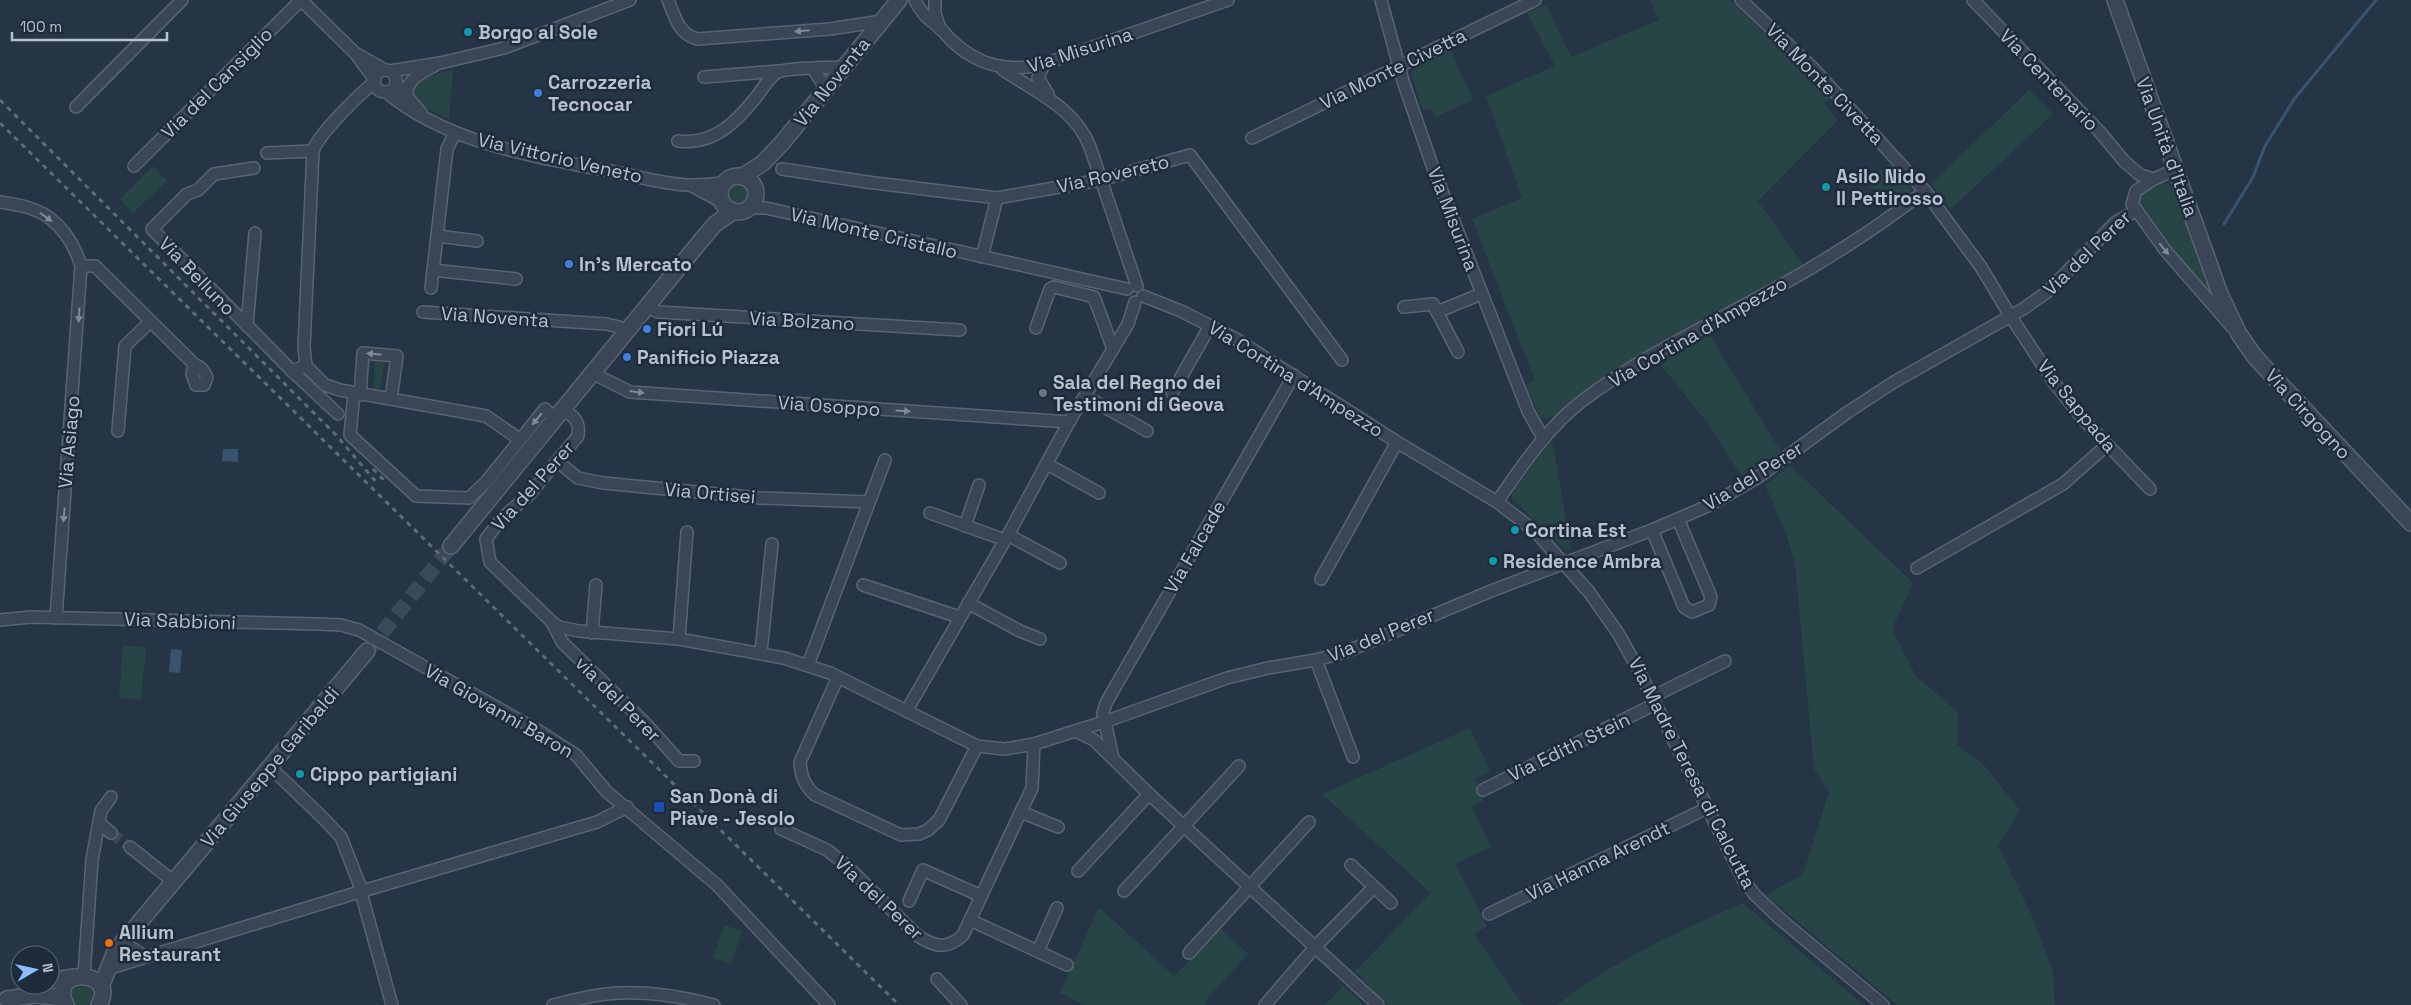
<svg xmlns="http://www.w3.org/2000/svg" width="2411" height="1005" font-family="'Space Grotesk',sans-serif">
  <rect width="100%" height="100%" fill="#253546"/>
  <g fill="#274446">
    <path d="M1650,0H1730L1830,97L1824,104L1838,120L1758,201L1803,264L1768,287L1657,344L1567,404L1556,416L1544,419L1539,415L1526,385L1535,381L1472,219L1522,198L1486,96L1555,66L1527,13L1546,5L1571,57L1659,20Z"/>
    <path d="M1450,49L1473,100L1435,117L1431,108L1423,110L1411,74L1415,67Z"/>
    <path d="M453,69L449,119L420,106L412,93L417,81Z"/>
    <path d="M2029,90L2053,114L1951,209L1931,184Z"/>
    <path d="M1890,163C1899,173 1913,182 1911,197L1892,209L1867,183Z"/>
    <path d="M153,166L167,181L133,213L120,199Z"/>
    <path d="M2160,183H2166L2172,187L2212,295L2200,287L2138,207L2137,200L2142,194Z"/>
    <circle cx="739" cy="194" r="10"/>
    <path d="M1710,335L1781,452L1741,476L1709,425L1661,365L1666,362L1663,358Z"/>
    <path d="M375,358L385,359L380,391L374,390Z"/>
    <path d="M1552,440L1570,541L1571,550L1565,549L1512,499V492Z"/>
    <path d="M1790,465L1913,583L1892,629L1916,676L1958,712L1957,745L1984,765L2020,810L1998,846L2032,916L2053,972L2055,1005H1897L1766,895L1803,874L1829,792L1814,769L1795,564L1787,536L1765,485Z"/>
    <path d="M123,645L146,648L141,700L119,698Z"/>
    <path d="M1470,728L1490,771L1475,779L1484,800L1472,807L1491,847L1455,864L1487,926L1474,934L1523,1005H1387L1355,971L1431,893L1322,794Z"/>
    <path d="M1743,903L1864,1005H1557C1609,963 1682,929 1743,903Z"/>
    <path d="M1099,907L1174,976L1220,928L1248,954L1204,1002L1206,1005H1085L1060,993Z"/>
    <path d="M724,925L742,931L731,964L713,958Z"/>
    <circle cx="82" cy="995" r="12"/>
    <path d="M1343,986L1364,1005H1325Z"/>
  </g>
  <g fill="#39536f">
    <path d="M223,449H238V462L222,461Z"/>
    <path d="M171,649L182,650L180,673L169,672Z"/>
  </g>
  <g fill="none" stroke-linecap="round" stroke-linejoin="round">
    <path stroke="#39536f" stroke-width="3" d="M2224,224L2253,177L2265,146L2295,98L2376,0"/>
    <path stroke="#3b4a5a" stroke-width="11" stroke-dasharray="11 5.5" stroke-linecap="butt" d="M111,833L130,847"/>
    <path stroke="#3b4a5a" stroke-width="15" stroke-dasharray="15 8" stroke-linecap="butt" d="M368,651L451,546"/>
    <defs>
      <g id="minor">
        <path d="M301,0L355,53L385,70"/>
        <path d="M668,0C675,17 678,33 697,39L830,29L882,21"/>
        <path d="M915,0C921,14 929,19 940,28C944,32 947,36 951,40C978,66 1008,73 1044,64L1228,0"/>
        <path d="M935,0V13L940,29"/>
        <path d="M1381,0L1403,81L1433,168L1528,411L1543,438"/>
        <path d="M1741,0L1811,66L1925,191L1981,267L2011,317L2055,384L2083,419L2150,489"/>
        <path d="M1973,0L2099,131L2124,161L2140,175L2154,179"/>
        <path d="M356,54L375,80"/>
        <path d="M1044,64L1038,78L1048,94"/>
        <path d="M813,69L826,89"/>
        <path d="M1003,70C1036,92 1075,108 1090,147L1137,286"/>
        <circle cx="385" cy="81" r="11"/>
        <path d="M390,71L440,63L504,48L630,0"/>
        <path d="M704,77L778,71"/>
        <path d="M374,82C359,95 319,133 313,151L304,347L306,366L325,385L340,390L486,416L519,439"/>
        <path d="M396,83L421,113"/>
        <path d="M386,92C448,143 528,155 604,170C631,174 668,186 694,185C704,185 714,184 724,183"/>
        <path d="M407,95C406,79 422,72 434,66"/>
        <path d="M76,107L182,0"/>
        <path d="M1252,138L1535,0"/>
        <path d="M678,141C716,146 740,118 760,92C765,85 771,75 778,72C789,67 830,68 844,67"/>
        <path d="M267,153L313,151"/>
        <path d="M134,166L301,0"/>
        <path d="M254,168L214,174L198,190L187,194L152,229L292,371L306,366"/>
        <path d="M782,169L867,182L997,198L1100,180L1190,155L1342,360"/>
        <path d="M2174,170L2154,179L2136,191L2132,204L2165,250L2232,327"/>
        <path d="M692,186L722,202"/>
        <path d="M0,202C11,204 24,205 35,210C59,219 74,243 81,266L56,618"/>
        <path d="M750,208H766L1127,289"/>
        <path d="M438,236L477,241"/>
        <path d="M982,257L997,198"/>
        <path d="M81,266H95L194,364L202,369L207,377L204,385H196L192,374L194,364"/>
        <path d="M433,270L516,279"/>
        <path d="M431,288L447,149L455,133"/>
        <path d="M1143,296L1181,311L1236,339L1397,442L1497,502L1535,531L1589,592L1618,633L1638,669L1744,881L1755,895L1779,918L1883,1005"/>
        <path d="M646,306L658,312L960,330"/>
        <path d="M1404,307L1433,304L1437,312L1481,294"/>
        <path d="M423,312L606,324L619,327L626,332"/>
        <path d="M1437,312L1458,352"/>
        <path d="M247,326L255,233"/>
        <path d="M1036,328L1050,289L1054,287L1094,297L1113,349"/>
        <path d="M292,371L338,414"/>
        <path d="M592,373L630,392L1069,422"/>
        <path d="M354,393L350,435L416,496L469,498L486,482L545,409L556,419"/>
        <path d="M1172,393L1210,326"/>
        <path d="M360,395L363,353L397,356L391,399"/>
        <path d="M1085,396L1147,431"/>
        <path d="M564,410C575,417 580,422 578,436L529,495L502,518L486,539L490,562L552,622L559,627L579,631L679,639L784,658L830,673L977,746L1005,749L1034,744L1107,721L1227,678L1268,668L1316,660L1348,651L1491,591L1652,530L1710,505L1757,478L1848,412L1894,382L2023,309L2047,292L2116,222L2135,211"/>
        <path d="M118,431L125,346L150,322"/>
        <path d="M557,461L578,478L603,483L760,498L869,502"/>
        <path d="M1047,464L1099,493"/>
        <path d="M1497,502C1522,466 1547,428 1582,401C1636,360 1697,331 1756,299C1814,268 1873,231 1925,191"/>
        <path d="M930,513L1005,540"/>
        <path d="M965,526L979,485"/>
        <path d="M1652,530L1684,607L1692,612L1709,605L1711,597L1678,519"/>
        <path d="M1008,535L1060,563"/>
        <path d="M1917,568L2063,484L2107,445"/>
        <path d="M1321,579L1397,442"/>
        <path d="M863,585L959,617"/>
        <path d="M968,603L1020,631L1040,639"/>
        <path d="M0,620L31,617L318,624L341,625L359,630L537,730L576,755L607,792L717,885L829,1005"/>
        <path d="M552,622L562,642L646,724L679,761H694"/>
        <path d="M592,633L596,585"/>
        <path d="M679,639L687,532"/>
        <path d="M761,652L772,544"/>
        <path d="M1316,660L1353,757"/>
        <path d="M808,665L885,460"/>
        <path d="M838,677L800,762C801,776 804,785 815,795L901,835L919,834L928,830L939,820L977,746"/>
        <path d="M1652,697L1725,661"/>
        <path d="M907,710L1008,535L1069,422L1128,324L1135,302"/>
        <path d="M1075,731L1094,740L1149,794L1378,1005"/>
        <path d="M1113,758L1103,713L1106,703L1294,375"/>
        <path d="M269,766L322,817L341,837L360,886"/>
        <path d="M1483,790L1655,704"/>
        <path d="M1021,812L1058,827"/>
        <path d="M99,823L111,833"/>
        <path d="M781,829L827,850L845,864L918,936C935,947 947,950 963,935L1032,788L1034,744"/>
        <path d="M130,847L174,882"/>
        <path d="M1351,865L1391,903"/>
        <path d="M1078,871L1149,794"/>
        <path d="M366,890L597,822L627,807"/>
        <path d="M1124,891L1239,766"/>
        <path d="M362,896L392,1005"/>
        <path d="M909,901L923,870L981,896"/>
        <path d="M1489,914L1707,808"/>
        <path d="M970,920L1067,965"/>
        <path d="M123,942L146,957"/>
        <path d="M1038,951L1057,908"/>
        <path d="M1189,953L1309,822"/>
        <path d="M107,969L356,893"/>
        <path d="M84,975L92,860L101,811L111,797"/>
        <path d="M937,979L961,1005"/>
        <path d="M553,1005C570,1001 588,996 606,994C641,990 680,996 714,1005"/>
        <path d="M1265,1005L1315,947L1374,887"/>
      </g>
      <g id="tertiary">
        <path d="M2115,0L2220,294L2239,334L2255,357L2411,523"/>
        <circle cx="738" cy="194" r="18"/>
        <path d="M741,177L763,163L782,143L899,0"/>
        <path d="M451,546L694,249L715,224L734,211"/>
        <path d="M50,981L74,977"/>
        <path d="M101,987L114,954L123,942L367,651"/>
        <path d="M7,999L36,995L63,998"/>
        <path d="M66,1005C46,966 120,969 99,1005"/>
      </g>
    </defs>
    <use href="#minor" stroke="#596472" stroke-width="14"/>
    <use href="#tertiary" stroke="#596472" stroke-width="18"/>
    <use href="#minor" stroke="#3a4655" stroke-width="11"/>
    <use href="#tertiary" stroke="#3a4655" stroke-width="15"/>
    <g stroke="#5c6b7c" stroke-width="3" stroke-dasharray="5 5" stroke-linecap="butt">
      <path d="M0,100L336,435L377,483"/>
      <path d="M0,123L899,1005"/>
      <path d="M373,469L386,482"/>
    </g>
  </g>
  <defs><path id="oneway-solid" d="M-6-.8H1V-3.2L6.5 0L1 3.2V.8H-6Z" transform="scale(1.25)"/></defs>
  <g fill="#7f8a98">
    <use href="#oneway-solid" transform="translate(802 31) rotate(175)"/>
    <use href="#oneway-solid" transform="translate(46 217) rotate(35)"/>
    <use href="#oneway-solid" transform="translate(2164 249) rotate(51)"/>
    <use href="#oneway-solid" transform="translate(79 315) rotate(94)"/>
    <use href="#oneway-solid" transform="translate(374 354) rotate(-174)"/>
    <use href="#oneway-solid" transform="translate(637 392) rotate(7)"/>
    <use href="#oneway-solid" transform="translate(903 411) rotate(4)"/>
    <use href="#oneway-solid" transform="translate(537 419) rotate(130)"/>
    <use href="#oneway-solid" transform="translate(64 515) rotate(95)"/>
  </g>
  <g fill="#0f9aa8" stroke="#1e2b3a" stroke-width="2">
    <circle cx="468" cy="32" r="5"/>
    <circle cx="1826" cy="187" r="5"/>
    <circle cx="1515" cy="530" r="5"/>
    <circle cx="1493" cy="561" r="5"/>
    <circle cx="300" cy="774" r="5"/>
  </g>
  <g fill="#3f7fe0" stroke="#1e2b3a" stroke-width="2">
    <circle cx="538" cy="93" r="5"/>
    <circle cx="569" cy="264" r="5"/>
    <circle cx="647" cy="329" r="5"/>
    <circle cx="627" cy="357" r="5"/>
  </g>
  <circle fill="#6b7280" stroke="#1e2b3a" stroke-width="2" cx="1043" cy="393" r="5"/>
  <rect fill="#1a4fb4" stroke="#1e2b3a" stroke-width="2" x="653" y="801" width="12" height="12" rx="2.5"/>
  <circle fill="#e8710a" stroke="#1e2b3a" stroke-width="2" cx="109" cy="943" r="5"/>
  <g text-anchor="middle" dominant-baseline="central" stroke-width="5" stroke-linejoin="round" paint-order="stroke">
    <g font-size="19" font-weight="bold" fill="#b8c1ce" stroke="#1e2b3a" text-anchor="start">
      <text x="478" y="32">Borgo al Sole</text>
      <text x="548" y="82">Carrozzeria<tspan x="548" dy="22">Tecnocar</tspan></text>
      <text x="1836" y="176">Asilo Nido<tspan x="1836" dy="22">Il Pettirosso</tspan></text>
      <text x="579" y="264">In's Mercato</text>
      <text x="657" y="329">Fiori Lú</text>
      <text x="637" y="357">Panificio Piazza</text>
      <text x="1053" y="382">Sala del Regno dei<tspan x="1053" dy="22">Testimoni di Geova</tspan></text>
      <text x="1525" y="530">Cortina Est</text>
      <text x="1503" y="561">Residence Ambra</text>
      <text x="310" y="774">Cippo partigiani</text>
      <text x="670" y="796">San Donà di<tspan x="670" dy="22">Piave - Jesolo</tspan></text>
      <text x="119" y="932">Allium<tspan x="119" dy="22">Restaurant</tspan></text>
    </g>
    <g font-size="19" fill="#b8c1ce" stroke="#1e2b3a">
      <text transform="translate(1080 50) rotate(-18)">Via Misurina</text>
      <text transform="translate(1393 69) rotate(-26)">Via Monte Civetta</text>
      <text transform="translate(2049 80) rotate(46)">Via Centenario</text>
      <text transform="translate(832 82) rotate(-51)">Via Noventa</text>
      <text transform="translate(217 83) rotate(-45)">Via del Cansiglio</text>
      <text transform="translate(1825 84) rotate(46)">Via Monte Civetta</text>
      <text transform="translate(2167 147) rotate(70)">Via Unità d'Italia</text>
      <text transform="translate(560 158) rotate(13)">Via Vittorio Veneto</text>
      <text transform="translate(1113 174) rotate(-13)">Via Rovereto</text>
      <text transform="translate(1453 219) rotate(69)">Via Misurina</text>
      <text transform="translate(874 233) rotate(13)">Via Monte Cristallo</text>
      <text transform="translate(2087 253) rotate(-44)">Via del Perer</text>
      <text transform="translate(197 276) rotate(46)">Via Belluno</text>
      <text transform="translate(495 317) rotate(4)">Via Noventa</text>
      <text transform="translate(802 321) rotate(3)">Via Bolzano</text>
      <text transform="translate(1698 332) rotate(-30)">Via Cortina d'Ampezzo</text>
      <text transform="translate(1296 379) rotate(32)">Via Cortina d'Ampezzo</text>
      <text transform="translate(829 406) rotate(4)">Via Osoppo</text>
      <text transform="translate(2077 406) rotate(51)">Via Sappada</text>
      <text transform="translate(2308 414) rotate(47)">Via Cirgogno</text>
      <text transform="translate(69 442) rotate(-85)">Via Asiago</text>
      <text transform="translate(1753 476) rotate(-32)">Via del Perer</text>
      <text transform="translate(533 486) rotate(-48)">Via del Perer</text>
      <text transform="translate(710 493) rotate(5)">Via Ortisei</text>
      <text transform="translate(1195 547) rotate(-60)">Via Falcade</text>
      <text transform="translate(180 621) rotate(2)">Via Sabbioni</text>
      <text transform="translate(1381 635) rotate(-22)">Via del Perer</text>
      <text transform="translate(618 699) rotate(45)">via del Perer</text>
      <text transform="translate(499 711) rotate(30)">Via Giovanni Baron</text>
      <text transform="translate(1569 747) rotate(-26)">Via Edith Stein</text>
      <text transform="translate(270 767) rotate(-50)">Via Giuseppe Garibaldi</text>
      <text transform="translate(1692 773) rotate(63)">Via Madre Teresa di Calcutta</text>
      <text transform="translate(1598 861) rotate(-26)">Via Hanna Arendt</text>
      <text transform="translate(879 898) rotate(43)">Via del Perer</text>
    </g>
  </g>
  <g transform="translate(35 970) rotate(81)"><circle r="24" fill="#1e2b3a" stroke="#5c6775"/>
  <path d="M0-4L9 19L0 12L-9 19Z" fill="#8cbeff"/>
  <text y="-8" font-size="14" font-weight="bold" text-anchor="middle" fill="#b8c1ce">N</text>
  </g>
  <path d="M12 32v8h155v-8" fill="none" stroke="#b8c1ce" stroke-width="2.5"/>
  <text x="20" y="32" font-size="15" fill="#b8c1ce" stroke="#1e2b3a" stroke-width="4" paint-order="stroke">100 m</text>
</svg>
